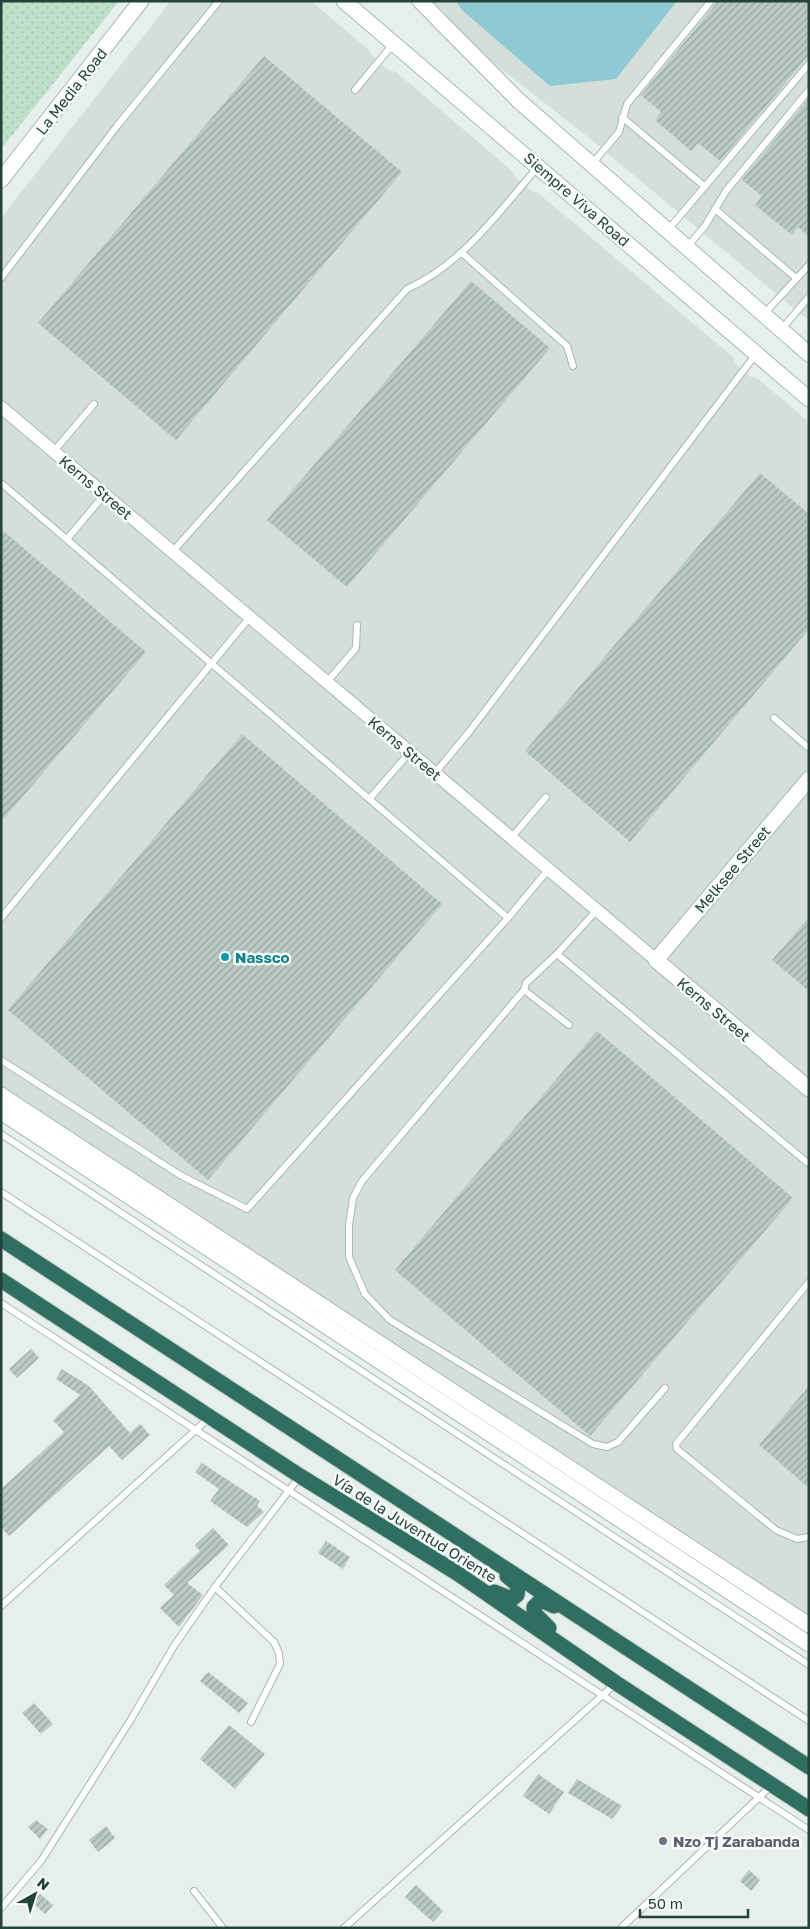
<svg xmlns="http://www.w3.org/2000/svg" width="810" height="1929" font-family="'Golos Text',sans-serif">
  <defs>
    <pattern id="grass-dots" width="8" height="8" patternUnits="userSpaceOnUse" patternTransform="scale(1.25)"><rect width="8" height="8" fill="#bfe0c8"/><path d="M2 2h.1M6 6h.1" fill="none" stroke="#a4c1ad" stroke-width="1.8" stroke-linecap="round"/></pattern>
    <pattern id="building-hatch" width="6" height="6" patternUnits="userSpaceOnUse" patternTransform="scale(1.25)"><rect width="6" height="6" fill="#bbcac4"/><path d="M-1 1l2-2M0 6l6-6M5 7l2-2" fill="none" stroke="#98a6a0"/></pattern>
  </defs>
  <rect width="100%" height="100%" fill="#e6efeb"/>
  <g fill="#d4dfda">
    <path d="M171,1H311L369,50L372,56L389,70L396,72L512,171L515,177L532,191L538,193L733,357L736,364L751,377L757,378L809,422V1650L1,1119V218Z"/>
    <path d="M414,1H809V321L588,137Z"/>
  </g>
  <path fill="url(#grass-dots)" d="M1,1H119L1,149Z"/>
  <path fill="#8ec9d4" d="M456,1H677L616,79L550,86L462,10Z"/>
  <g fill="url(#building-hatch)">
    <path d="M718,1H809V55L720,161L698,143L691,151L655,120L661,112L641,95Z"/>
    <path d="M264,56L402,172L176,440L38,323Z"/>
    <path d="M809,98V237L798,227L792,235L755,205L762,196L742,180Z"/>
    <path d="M471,281L550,348L347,587L267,520Z"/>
    <path d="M760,473L809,514V629L630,842L525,751Z"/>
    <path d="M1,529L146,652L1,822Z"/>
    <path d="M242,734L442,904L208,1180L8,1010Z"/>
    <path d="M809,917V991L772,960Z"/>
    <path d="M597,1031L793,1198L590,1436L395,1270Z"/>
    <path d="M31,1349L39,1358L17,1378L9,1369Z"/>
    <path d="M62,1369L89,1386L130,1433L140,1424L150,1435L122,1460L109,1446L9,1536L1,1527V1489L64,1432L53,1420L80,1395L56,1379Z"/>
    <path d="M809,1386V1488L759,1445Z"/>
    <path d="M202,1463L260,1501L257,1506L264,1512L247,1527L210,1501L219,1489L195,1472Z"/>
    <path d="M213,1528L229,1545L187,1583L203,1595L179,1627L160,1608L174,1595L164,1585L200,1551L195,1545Z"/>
    <path d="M326,1541L350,1557L343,1569L318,1553Z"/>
    <path d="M208,1672L248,1703L239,1713L200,1681Z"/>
    <path d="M34,1703L53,1724L41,1734L22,1713Z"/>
    <path d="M229,1725L265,1754L235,1789L200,1759Z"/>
    <path d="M538,1774L564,1792L549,1814L523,1796Z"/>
    <path d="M577,1779L622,1806L612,1819L568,1793Z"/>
    <path d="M36,1820L48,1829L40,1839L28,1827Z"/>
    <path d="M106,1826L115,1838L98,1852L89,1840Z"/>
    <path d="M749,1870L760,1880L751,1891L740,1881Z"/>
    <path d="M416,1885L443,1911L433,1922L405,1897Z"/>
    <path d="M40,1894L53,1905L45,1914L32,1902Z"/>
  </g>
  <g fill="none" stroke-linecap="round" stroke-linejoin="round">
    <defs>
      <g id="lane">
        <path d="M355,90L394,43"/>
        <path d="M622,117L704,186"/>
        <path d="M592,164L619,132L627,104L711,1"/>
        <path d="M715,209L796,278"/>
        <path d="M667,231L809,64"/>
        <path d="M687,247L705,226L726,191L809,90"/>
        <path d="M462,253L567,346L573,366"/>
        <path d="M1,278L117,126L219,1"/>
        <path d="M764,314L809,265"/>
        <path d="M781,330L809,297"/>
        <path d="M54,451L94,404"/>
        <path d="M1,483L508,918L548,870"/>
        <path d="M67,539L105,494"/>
        <path d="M173,551L407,289C463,264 498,212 538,167"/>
        <path d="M327,682L356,648L357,625"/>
        <path d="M774,718L809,748"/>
        <path d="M435,773L469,732L756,354"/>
        <path d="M370,798L410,752"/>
        <path d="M511,838L546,797"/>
        <path d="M597,910L557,954L809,1164"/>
        <path d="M1,918L250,617"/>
        <path d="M557,954L526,983L524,990L362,1181L353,1198L349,1225V1257L365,1294L390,1320L593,1444L607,1447L618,1442L665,1388"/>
        <path d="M524,990L569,1025"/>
        <path d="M1,1060L180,1175L247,1209L508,918"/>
        <path d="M1,1134L809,1665"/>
        <path d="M1,1192L809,1721"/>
        <path d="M809,1282L676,1444L677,1449L776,1530L797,1539L809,1537"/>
        <path d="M1,1303L809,1830"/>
        <path d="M215,1587L274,1642L279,1653L280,1664L251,1722"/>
        <path d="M1,1606L209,1418"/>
        <path d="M194,1891L223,1928"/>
        <path d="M1,1908L41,1861L130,1721L174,1646L215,1587L300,1476"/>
        <path d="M344,1928L615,1684"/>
        <path d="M621,1928L772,1785"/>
      </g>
      <path id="street" d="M1,407L656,960"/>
      <g id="secondary">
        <path d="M344,1L809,399"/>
        <path d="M420,1L519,101L809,354"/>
        <path d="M1,180L141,1"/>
        <path d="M809,779L656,960L809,1089"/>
        <path d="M1,1095L809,1625"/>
        <path d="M1,1112L809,1644"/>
      </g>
      <g id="highway">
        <path d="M1,1239L809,1767"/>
        <path d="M1,1280L300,1476L457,1573L616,1683L809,1809"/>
        <path d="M494,1592L512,1599L517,1595L518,1585L507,1576"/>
        <path d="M549,1628L534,1613V1607L541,1600L554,1606"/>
      </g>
    </defs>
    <use href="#lane" stroke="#a8b8b2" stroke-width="8"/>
    <use href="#street" stroke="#a8b8b2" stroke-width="14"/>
    <use href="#secondary" stroke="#a4bbb3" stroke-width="17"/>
    <use href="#highway" stroke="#c2cac8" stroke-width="17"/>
    <use href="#lane" stroke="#fff" stroke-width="6"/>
    <use href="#street" stroke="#fff" stroke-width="12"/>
    <use href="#secondary" stroke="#fff" stroke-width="15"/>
    <use href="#highway" stroke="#2f6f62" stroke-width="15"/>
  </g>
  <circle fill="#0f9aa8" stroke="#f7fbf9" stroke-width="2" cx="225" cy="957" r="5"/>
  <circle fill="#6b7280" stroke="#f7fbf9" stroke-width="2" cx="663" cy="1841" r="5"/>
  <g text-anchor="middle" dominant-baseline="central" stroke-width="5" stroke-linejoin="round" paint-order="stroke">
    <g font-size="15" fill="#24423a" stroke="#f7fbf9">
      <text transform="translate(71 91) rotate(-52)">La Media Road</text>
      <text transform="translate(577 199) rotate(41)">Siempre Viva Road</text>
      <text transform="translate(96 487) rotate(40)">Kerns Street</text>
      <text transform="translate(405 748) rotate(40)">Kerns Street</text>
      <text transform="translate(732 869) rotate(-50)">Melksee Street</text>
      <text transform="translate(714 1009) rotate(40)">Kerns Street</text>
      <text transform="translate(415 1528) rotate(32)">Vía de la Juventud Oriente</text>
    </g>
    <g font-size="15" font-weight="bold" fill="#0d838f" stroke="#f7fbf9" text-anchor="start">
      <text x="235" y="957">Nassco</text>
    </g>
    <g font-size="15" font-weight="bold" fill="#5b616d" stroke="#f7fbf9" text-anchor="start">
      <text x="673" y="1841">Nzo Tj Zarabanda</text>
    </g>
  </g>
  <rect width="810" height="1929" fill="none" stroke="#24423a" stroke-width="5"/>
  <g transform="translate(35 1894) rotate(39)" stroke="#f7fbf9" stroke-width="4" paint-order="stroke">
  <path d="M0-4L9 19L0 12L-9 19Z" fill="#24423a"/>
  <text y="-8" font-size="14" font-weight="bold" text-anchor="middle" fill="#24423a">N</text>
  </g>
  <path d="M640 1909v8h108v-8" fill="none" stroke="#24423a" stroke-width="2.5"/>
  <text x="648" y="1909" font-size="15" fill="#24423a" stroke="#f7fbf9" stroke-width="4" paint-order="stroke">50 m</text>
</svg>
